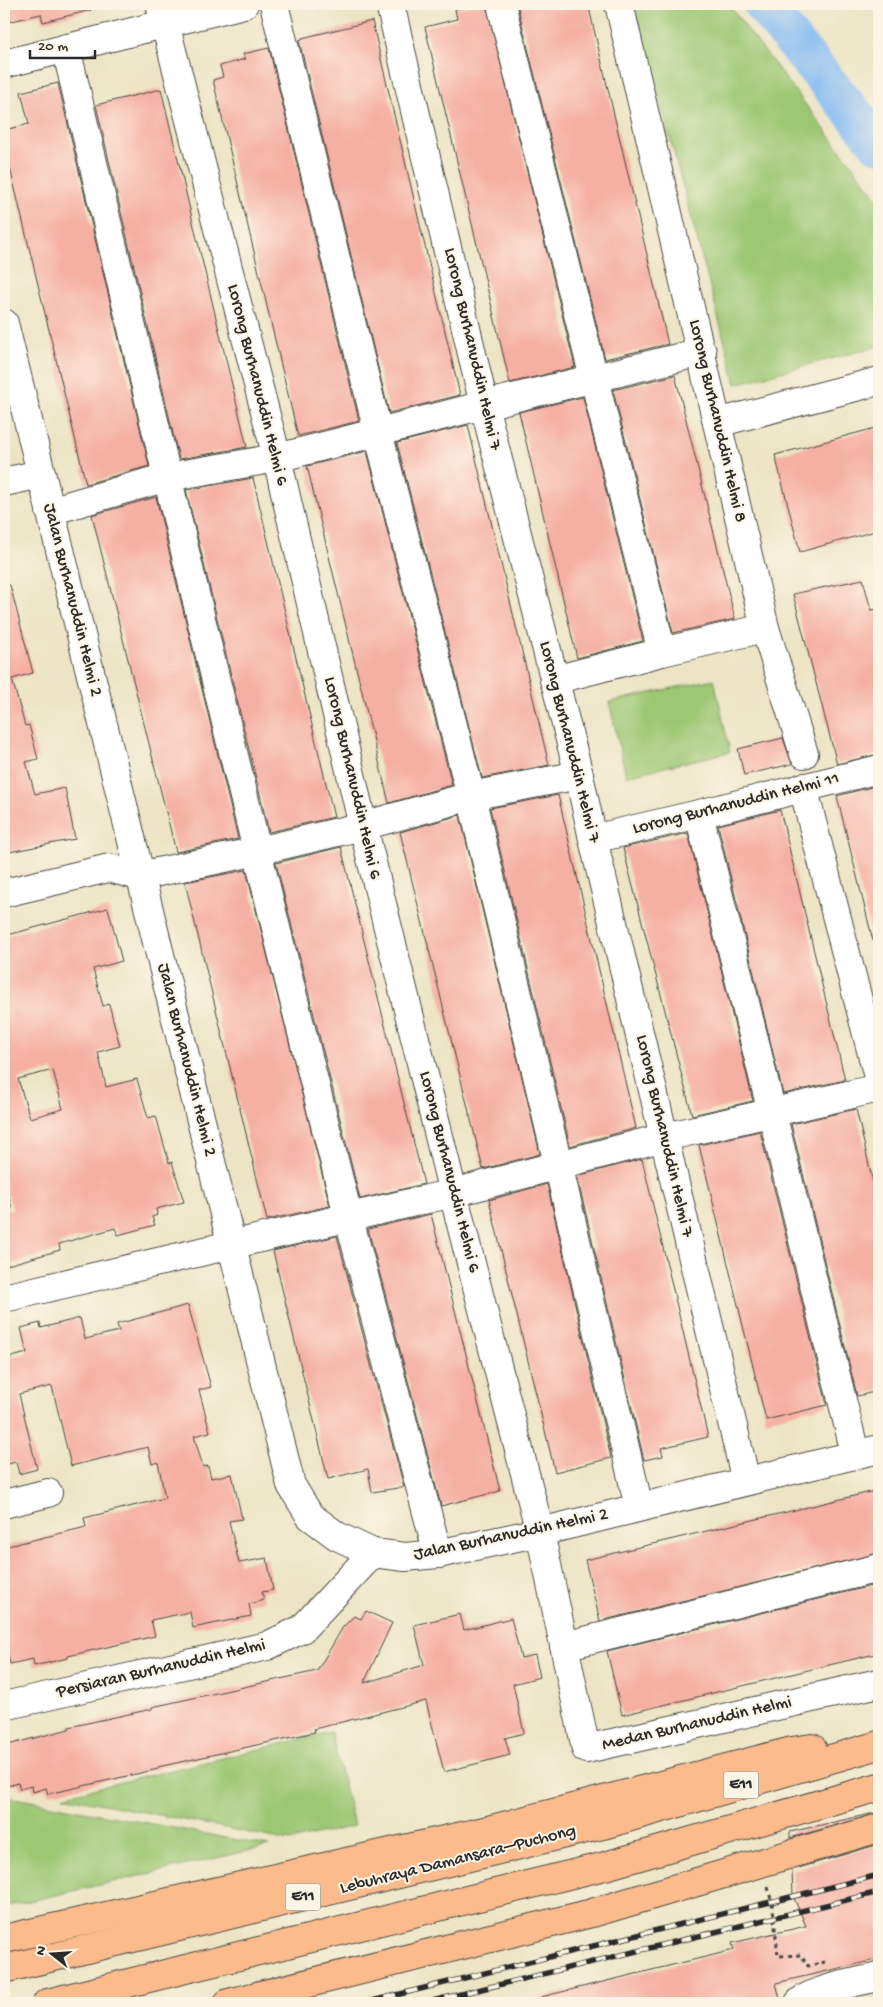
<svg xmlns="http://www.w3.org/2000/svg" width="883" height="2007" font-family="'Gochi Hand',sans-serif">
  <rect width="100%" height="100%" fill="#fcf5e5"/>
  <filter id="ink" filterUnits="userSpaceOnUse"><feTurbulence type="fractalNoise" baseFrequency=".02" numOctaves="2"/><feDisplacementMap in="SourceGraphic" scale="10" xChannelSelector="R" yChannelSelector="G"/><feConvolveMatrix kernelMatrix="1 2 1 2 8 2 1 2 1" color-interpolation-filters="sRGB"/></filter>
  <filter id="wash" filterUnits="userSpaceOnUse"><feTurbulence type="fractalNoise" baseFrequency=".0096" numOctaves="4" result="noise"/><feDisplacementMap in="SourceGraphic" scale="20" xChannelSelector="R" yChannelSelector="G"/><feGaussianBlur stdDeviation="1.12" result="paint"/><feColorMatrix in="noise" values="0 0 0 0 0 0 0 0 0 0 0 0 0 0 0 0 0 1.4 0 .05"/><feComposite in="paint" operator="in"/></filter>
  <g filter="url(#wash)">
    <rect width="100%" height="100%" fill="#ece4c4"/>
    <g fill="#9cc773" stroke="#64794f">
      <path d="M634,4H728L879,200V346L736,384Z"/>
      <path d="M714,679L730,752L626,776L609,702Z"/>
      <path d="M331,1732L354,1826L290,1841L63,1796Z"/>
      <path d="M4,1796L269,1846L4,1907Z"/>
    </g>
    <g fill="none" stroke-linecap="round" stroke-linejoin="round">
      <path stroke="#83baf3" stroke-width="6" d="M793,1987L809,1983"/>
      <path stroke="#83baf3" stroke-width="39" d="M762,4L879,144"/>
    </g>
    <g id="blocks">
      <g fill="#f5afa3" fill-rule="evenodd">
        <path d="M4,4H90L91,10L43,22L41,14L4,23Z"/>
        <path d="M477,4H486L575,367L510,383L425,27L457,19L455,9Z"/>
        <path d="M517,4H588L668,344L605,359Z"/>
        <path d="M372,21L460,395L389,413L299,40L302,39V38Z"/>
        <path d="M269,48L359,421L298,436L213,80L223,77L220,66L245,59L243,54Z"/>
        <path d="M58,83L149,466L86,484L4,143V130L29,124L21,92Z"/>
        <path d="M161,89L247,447L179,459L96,105Z"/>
        <path d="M675,375L735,619L673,633L613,390Z"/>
        <path d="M583,397L643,641L577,658L519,412Z"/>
        <path d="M468,425L549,765L482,778L397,443Z"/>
        <path d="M879,427V530L800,552L775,455Z"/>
        <path d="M367,451L452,785L389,803L307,466Z"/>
        <path d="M253,478L334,817L269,832L186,490Z"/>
        <path d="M156,497L238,839L176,852L92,515Z"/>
        <path d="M863,579L871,610L879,609V754L837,764L793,594Z"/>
        <path d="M4,585H10L33,673L12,679L25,726L29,725L38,759L26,762L35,794L65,788L75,839L4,853Z"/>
        <path d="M783,738L792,764L744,775L738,749Z"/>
        <path d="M879,785V940L873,941L837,796Z"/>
        <path d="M558,795L636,1128L570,1146L490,808Z"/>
        <path d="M780,810L845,1080L783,1094L718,825Z"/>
        <path d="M460,815L540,1154L483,1169L400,832Z"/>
        <path d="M688,833L753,1101L692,1115L623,848Z"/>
        <path d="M341,847L424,1184L360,1199L276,863Z"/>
        <path d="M246,870L330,1206L267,1220L185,882Z"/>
        <path d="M108,908L122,961L93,969L103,1006L109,1004L120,1046L98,1052L106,1087L137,1079L148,1118L156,1116L169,1163L172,1162L184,1202L156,1209L157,1215L152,1217L155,1225L118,1235L115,1228L59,1244L60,1250L4,1266V1211L12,1209L4,1178V936ZM53,1070L63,1109L30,1118L18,1079Z"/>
        <path d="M856,1109L879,1208V1391L857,1396L791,1124Z"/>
        <path d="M760,1131L827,1405L766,1420L699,1145Z"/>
        <path d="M642,1159L708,1437L661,1448L663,1456L644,1460L577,1176Z"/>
        <path d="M547,1184L611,1458L555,1472L489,1200Z"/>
        <path d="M431,1214L500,1491L441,1506L368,1229Z"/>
        <path d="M337,1236L366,1346L404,1487L372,1492L368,1469L328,1479L273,1251Z"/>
        <path d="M188,1305L211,1387L199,1390L210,1432L194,1436L203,1467L208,1466L211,1478L232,1474L242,1519L229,1521L239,1563L267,1558L273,1590L262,1592L264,1600L249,1604L251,1616L193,1628L190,1612L151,1620L155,1636L68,1656V1658L34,1666L33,1659L10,1664L4,1635V1547L86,1527L84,1518L165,1498L158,1462L152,1464L148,1447L71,1466L52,1386L19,1394L37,1469L19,1474L16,1462L4,1465V1359L27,1353L21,1328L40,1323L41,1328L80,1318L85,1339L119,1331L117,1324Z"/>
        <path d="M879,1490V1553L600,1621L585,1560Z"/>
        <path d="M879,1584V1653L622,1715L607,1651Z"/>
        <path d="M366,1611L392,1623L364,1683L424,1665L414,1625L460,1614L464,1630L511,1618L521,1658L535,1655L540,1677L513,1684L524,1733L505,1738L510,1755L444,1772L426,1701L314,1729L315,1732L158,1767V1769L48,1794L46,1788L33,1792L32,1786L20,1789L18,1783L7,1786V1784H4V1746L69,1729V1727L152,1709V1707L317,1671L343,1627L354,1616L361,1619Z"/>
        <path d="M879,1812V1813L790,1838V1832Z"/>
        <path d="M879,1844V1959L776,1983L781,2003H542L541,1997L734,1950L732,1943L806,1926L793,1896L792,1870Z"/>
      </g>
    </g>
  </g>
  <g filter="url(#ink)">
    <use href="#blocks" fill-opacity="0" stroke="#484742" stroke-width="1"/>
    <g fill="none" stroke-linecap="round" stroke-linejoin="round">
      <defs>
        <g id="minor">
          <path d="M160,4L277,458L363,826L453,1193L540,1532L586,1749L879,1683"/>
          <path d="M274,4L378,432L471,796L639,1507"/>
          <path d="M390,4L484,405L579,775L593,839L746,1481"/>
          <path d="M501,4L662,652"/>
          <path d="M619,4L765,628L804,754"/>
          <path d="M66,48C158,438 249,828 348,1215C377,1328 408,1441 438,1554"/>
          <path d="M4,64L244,4"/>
          <path d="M4,323L291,1485L310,1516L337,1536L373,1553L405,1557L438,1554L540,1532L879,1449"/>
          <path d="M717,423L879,381"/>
          <path d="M4,482L41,474"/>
          <path d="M50,511L167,477L277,458L484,405L702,352"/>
          <path d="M554,680L662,652L765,628"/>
          <path d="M803,787L879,1081"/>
          <path d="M699,814L855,1453"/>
          <path d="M593,839L699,814L879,769"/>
          <path d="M4,893L109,868L139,876L258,851L363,826L471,796L579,775"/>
          <path d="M4,1298L453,1193L665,1137L879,1088"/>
          <path d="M4,1504L48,1493"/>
          <path d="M564,1646L879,1568"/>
          <path d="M4,1706L267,1646L302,1629L373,1553"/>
          <path d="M799,2003C810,1990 861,1981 879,1977"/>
        </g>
        <g id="highway">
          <path d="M4,1939L480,1832L792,1751L812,1748"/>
          <path d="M4,1969L603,1825L879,1745"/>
          <path d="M47,2003L605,1866L879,1787"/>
          <path d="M228,2003L592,1913L879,1828"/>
        </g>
      </defs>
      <use href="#minor" stroke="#484742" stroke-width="30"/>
      <use href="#highway" stroke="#484742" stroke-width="30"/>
      <path stroke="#484742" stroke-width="3" stroke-dasharray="4 4" stroke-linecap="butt" d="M768,1887L773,1908L778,1956L801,1955L808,1966L825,1962"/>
      <use href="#minor" stroke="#fff" stroke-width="28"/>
      <use href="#highway" stroke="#fbbb8c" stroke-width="28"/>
      <defs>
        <g id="rail">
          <path d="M364,2003L879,1875"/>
          <path d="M424,2003L879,1892"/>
        </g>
      </defs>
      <use href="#rail" stroke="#2b2b2b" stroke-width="5.5"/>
      <use href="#rail" stroke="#fcf5e5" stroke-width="4" stroke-dasharray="11" stroke-linecap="butt"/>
    </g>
  </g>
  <g text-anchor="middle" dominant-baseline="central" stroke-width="4" stroke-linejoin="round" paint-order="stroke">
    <g fill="#fcf5e5" stroke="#6a6863" stroke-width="1">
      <rect x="723.5" y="1771.5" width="35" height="27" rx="4"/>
      <rect x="285.5" y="1883.5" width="35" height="27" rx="4"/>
    </g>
    <g font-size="16" font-weight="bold" fill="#2b2b2b">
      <text x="741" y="1785">E11</text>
      <text x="303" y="1897">E11</text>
    </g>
    <g font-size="18" fill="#2b2b2b" stroke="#fcf5e5">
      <text transform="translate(472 349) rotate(77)">Lorong Burhanuddin Helmi 7</text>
      <text transform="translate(257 385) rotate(76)">Lorong Burhanuddin Helmi 6</text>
      <text transform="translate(717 421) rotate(77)">Lorong Burhanuddin Helmi 8</text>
      <text transform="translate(72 600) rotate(76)">Jalan Burhanuddin Helmi 2</text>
      <text transform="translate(569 742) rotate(76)">Lorong Burhanuddin Helmi 7</text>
      <text transform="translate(352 778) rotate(77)">Lorong Burhanuddin Helmi 6</text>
      <text transform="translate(736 804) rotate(-14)">Lorong Burhanuddin Helmi 11</text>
      <text transform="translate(186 1060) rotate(76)">Jalan Burhanuddin Helmi 2</text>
      <text transform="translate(664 1136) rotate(77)">Lorong Burhanuddin Helmi 7</text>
      <text transform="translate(449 1172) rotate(76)">Lorong Burhanuddin Helmi 6</text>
      <text transform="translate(511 1535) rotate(-12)">Jalan Burhanuddin Helmi 2</text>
      <text transform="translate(161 1669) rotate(-13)">Persiaran Burhanuddin Helmi</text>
      <text transform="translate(697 1724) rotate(-13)">Medan Burhanuddin Helmi</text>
      <text transform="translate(458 1860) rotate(-14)">Lebuhraya Damansara–Puchong</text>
    </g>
  </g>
  <rect width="883" height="2007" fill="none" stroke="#fcf5e5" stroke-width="20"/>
  <g transform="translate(52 1954) rotate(287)" stroke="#fcf5e5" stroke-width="4" paint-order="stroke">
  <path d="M0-4L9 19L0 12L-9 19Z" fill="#2b2b2b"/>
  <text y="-8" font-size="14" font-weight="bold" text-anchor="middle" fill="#2b2b2b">N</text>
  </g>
  <path d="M30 50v8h65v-8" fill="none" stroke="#2b2b2b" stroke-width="2.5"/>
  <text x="38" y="50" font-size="15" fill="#2b2b2b" stroke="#fcf5e5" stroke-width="4" paint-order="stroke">20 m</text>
</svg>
